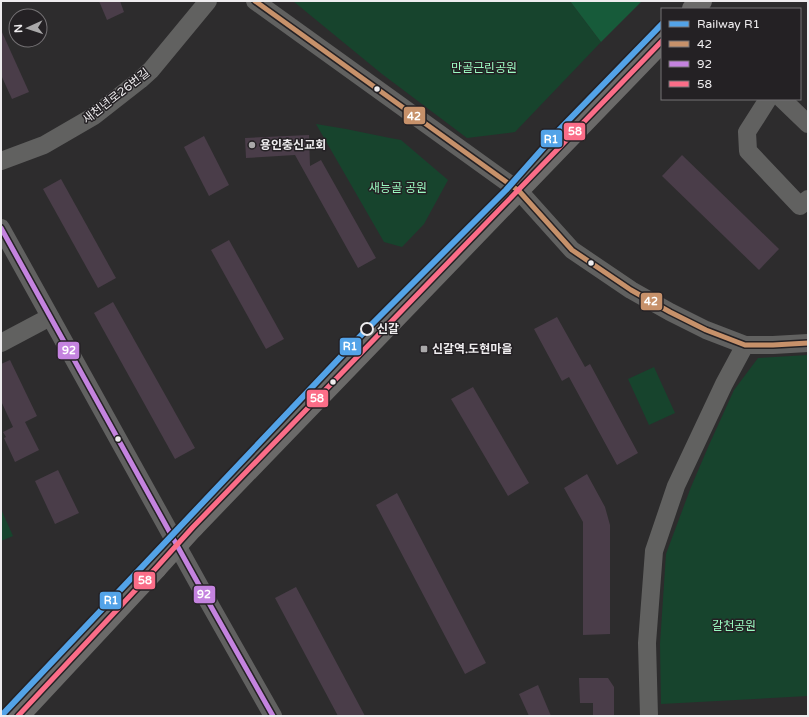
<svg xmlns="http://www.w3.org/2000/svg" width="809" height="717" font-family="'Varela Round','Noto Sans KR',sans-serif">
  <rect width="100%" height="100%" fill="#2d2c2d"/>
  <g fill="#17442d">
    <path d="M293,1H570L601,42L515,132L467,138L382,74Z"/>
    <path d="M316,124L346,129L390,138L401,140L448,180L424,224L402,247L384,242Z"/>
    <path d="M808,355V696L661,704L660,644L666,554L691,487L709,445L734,390L758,358Z"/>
    <path d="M654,367L675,413L649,425L628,379Z"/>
    <path d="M1,509L13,536L1,541Z"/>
  </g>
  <path fill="#175b3a" d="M570,1H642L601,42Z"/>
  <g fill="#4a3d49">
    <path d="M99,1H120L124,12L107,20Z"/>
    <path d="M1,30L29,92L12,99L1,75Z"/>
    <path d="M309,135L310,166L321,160L376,258L358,268L295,155L246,158L245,138Z"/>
    <path d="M204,136L229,185L209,196L184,147Z"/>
    <path d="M682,155L779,249L759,270L662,176Z"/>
    <path d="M61,179L116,278L98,288L43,189Z"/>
    <path d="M229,240L284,339L266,349L211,250Z"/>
    <path d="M113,302L195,448L175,459L94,313Z"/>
    <path d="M557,317L585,367L590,364L638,453L617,465L569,377L562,381L534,329Z"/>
    <path d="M10,360L37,416L25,422L39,450L15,462L4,438L6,437L3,432L13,427L1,401V364Z"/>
    <path d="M473,387L529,483L508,496L451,399Z"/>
    <path d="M58,470L79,513L55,524L35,481Z"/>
    <path d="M587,474L605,507L610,525V634L583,635V522L564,488Z"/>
    <path d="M397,493L486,663L465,674L376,505Z"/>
    <path d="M296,587L365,716H338L275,598Z"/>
    <path d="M579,678H608L614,687V716H593V703H580Z"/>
    <path d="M538,685L551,716H529L519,694Z"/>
  </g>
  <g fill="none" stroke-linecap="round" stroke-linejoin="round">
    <g stroke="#616160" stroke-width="18">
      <path d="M255,1L519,191L572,250L631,290L670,312L706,330L745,345H773L808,343"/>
      <path d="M768,99L747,132L748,151L800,206L808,199"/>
      <path d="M782,99L808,124"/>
      <path d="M1,161L44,145L94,116L140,80L151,70L208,1"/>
      <path d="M1,228L209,603L273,716"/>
      <path d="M1,343L50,317"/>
      <path d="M649,716L647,643L654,551L676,486L724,384L745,345"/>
    </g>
    <g stroke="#6b6a69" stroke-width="22">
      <path d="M693,9L701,1"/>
      <path d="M193,527L662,41"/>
      <path d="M18,716L156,568"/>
    </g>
    <path stroke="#6b6a69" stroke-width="22" d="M156,568L193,527"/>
    <defs>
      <path id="bus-1" d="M255,1L519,191L572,250L631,290L670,312L706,330L745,345H773L808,343"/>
      <path id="bus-2" d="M1,228L209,603L273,716"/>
      <path id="bus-3" d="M18,716L156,568L193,527L662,41"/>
    </defs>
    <use href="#bus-1" stroke="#242124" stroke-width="8"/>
    <use href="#bus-2" stroke="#242124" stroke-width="8"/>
    <use href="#bus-3" stroke="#242124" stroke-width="8"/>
    <use href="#bus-1" stroke="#c7916a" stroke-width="5"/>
    <use href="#bus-2" stroke="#c483df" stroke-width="5"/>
    <use href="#bus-3" stroke="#fb6d88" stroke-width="5"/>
    <defs>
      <path id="rail-1" d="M1,716L367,329L506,190L560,129L662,24"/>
    </defs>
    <use href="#rail-1" stroke="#242124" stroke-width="9"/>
    <use href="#rail-1" stroke="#53a3e8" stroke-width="6"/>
  </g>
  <g fill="#eeecee" stroke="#242124" stroke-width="1.5">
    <circle cx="377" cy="89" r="3.5"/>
    <circle cx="591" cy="263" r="3.5"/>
    <circle cx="333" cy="382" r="3.5"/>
    <circle cx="118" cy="439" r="3.5"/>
  </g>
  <g fill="#aaa9aa" stroke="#242124" stroke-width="1.5">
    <circle cx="252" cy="145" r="4"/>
    <rect x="420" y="345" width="8" height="8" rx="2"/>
  </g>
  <circle fill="#242124" stroke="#eeecee" stroke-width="2" cx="367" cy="329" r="6"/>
  <g text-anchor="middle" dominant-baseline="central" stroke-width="3" stroke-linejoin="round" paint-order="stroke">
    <g font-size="12" fill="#9bfac1" stroke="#242124">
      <text x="484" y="68">만골근린공원</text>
      <text x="398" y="188">새능골 공원</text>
      <text x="734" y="626">갈천공원</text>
    </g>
    <g font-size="12" fill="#eeecee" stroke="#242124">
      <text transform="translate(116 96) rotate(-38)">새천년로26번길</text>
    </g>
    <g font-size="12" font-weight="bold" fill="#eeecee" stroke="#242124" text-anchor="start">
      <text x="260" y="145">용인충신교회</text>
      <text x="432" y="349">신갈역.도현마을</text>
    </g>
    <g font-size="12" font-weight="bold" fill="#eeecee" stroke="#242124" text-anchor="start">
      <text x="377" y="329">신갈</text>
    </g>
  </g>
  <g stroke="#242124" stroke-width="1.5">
    <rect x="403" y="106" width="23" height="19" rx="4" fill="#c7916a"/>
    <rect x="563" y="122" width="23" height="19" rx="4" fill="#fb6d88"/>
    <rect x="540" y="129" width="23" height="19" rx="4" fill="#53a3e8"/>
    <rect x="640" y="292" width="23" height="19" rx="4" fill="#c7916a"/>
    <rect x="339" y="337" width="23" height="19" rx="4" fill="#53a3e8"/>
    <rect x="57" y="341" width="23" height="19" rx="4" fill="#c483df"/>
    <rect x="306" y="389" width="23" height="19" rx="4" fill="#fb6d88"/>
    <rect x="133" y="571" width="23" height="19" rx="4" fill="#fb6d88"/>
    <rect x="193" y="585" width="23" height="19" rx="4" fill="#c483df"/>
    <rect x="99" y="591" width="23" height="19" rx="4" fill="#53a3e8"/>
  </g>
  <g font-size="11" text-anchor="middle" font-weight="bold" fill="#fff">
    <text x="414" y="120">42</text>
    <text x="575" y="135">58</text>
    <text x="551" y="143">R1</text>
    <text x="651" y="305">42</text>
    <text x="350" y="350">R1</text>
    <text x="69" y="354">92</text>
    <text x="317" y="402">58</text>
    <text x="145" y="584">58</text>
    <text x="204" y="598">92</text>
    <text x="111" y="604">R1</text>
  </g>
  <rect width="809" height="717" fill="none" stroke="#eeecee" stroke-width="4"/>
  <rect x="661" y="8" width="140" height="92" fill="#242124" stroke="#757275"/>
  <rect x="669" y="21" width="20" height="6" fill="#53a3e8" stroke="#757275"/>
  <text x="697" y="28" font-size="12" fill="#eeecee">Railway R1</text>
  <rect x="669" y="41" width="20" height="6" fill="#c7916a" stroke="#757275"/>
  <text x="697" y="48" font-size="12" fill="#eeecee">42</text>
  <rect x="669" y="61" width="20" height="6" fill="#c483df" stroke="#757275"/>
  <text x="697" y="68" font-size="12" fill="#eeecee">92</text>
  <rect x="669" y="81" width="20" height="6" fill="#fb6d88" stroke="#757275"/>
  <text x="697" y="88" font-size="12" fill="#eeecee">58</text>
  <g transform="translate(28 28) rotate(267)"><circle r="19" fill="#242124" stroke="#757275"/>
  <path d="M0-3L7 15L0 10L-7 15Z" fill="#aaa9aa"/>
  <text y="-6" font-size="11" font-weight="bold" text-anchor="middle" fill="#eeecee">N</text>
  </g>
</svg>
